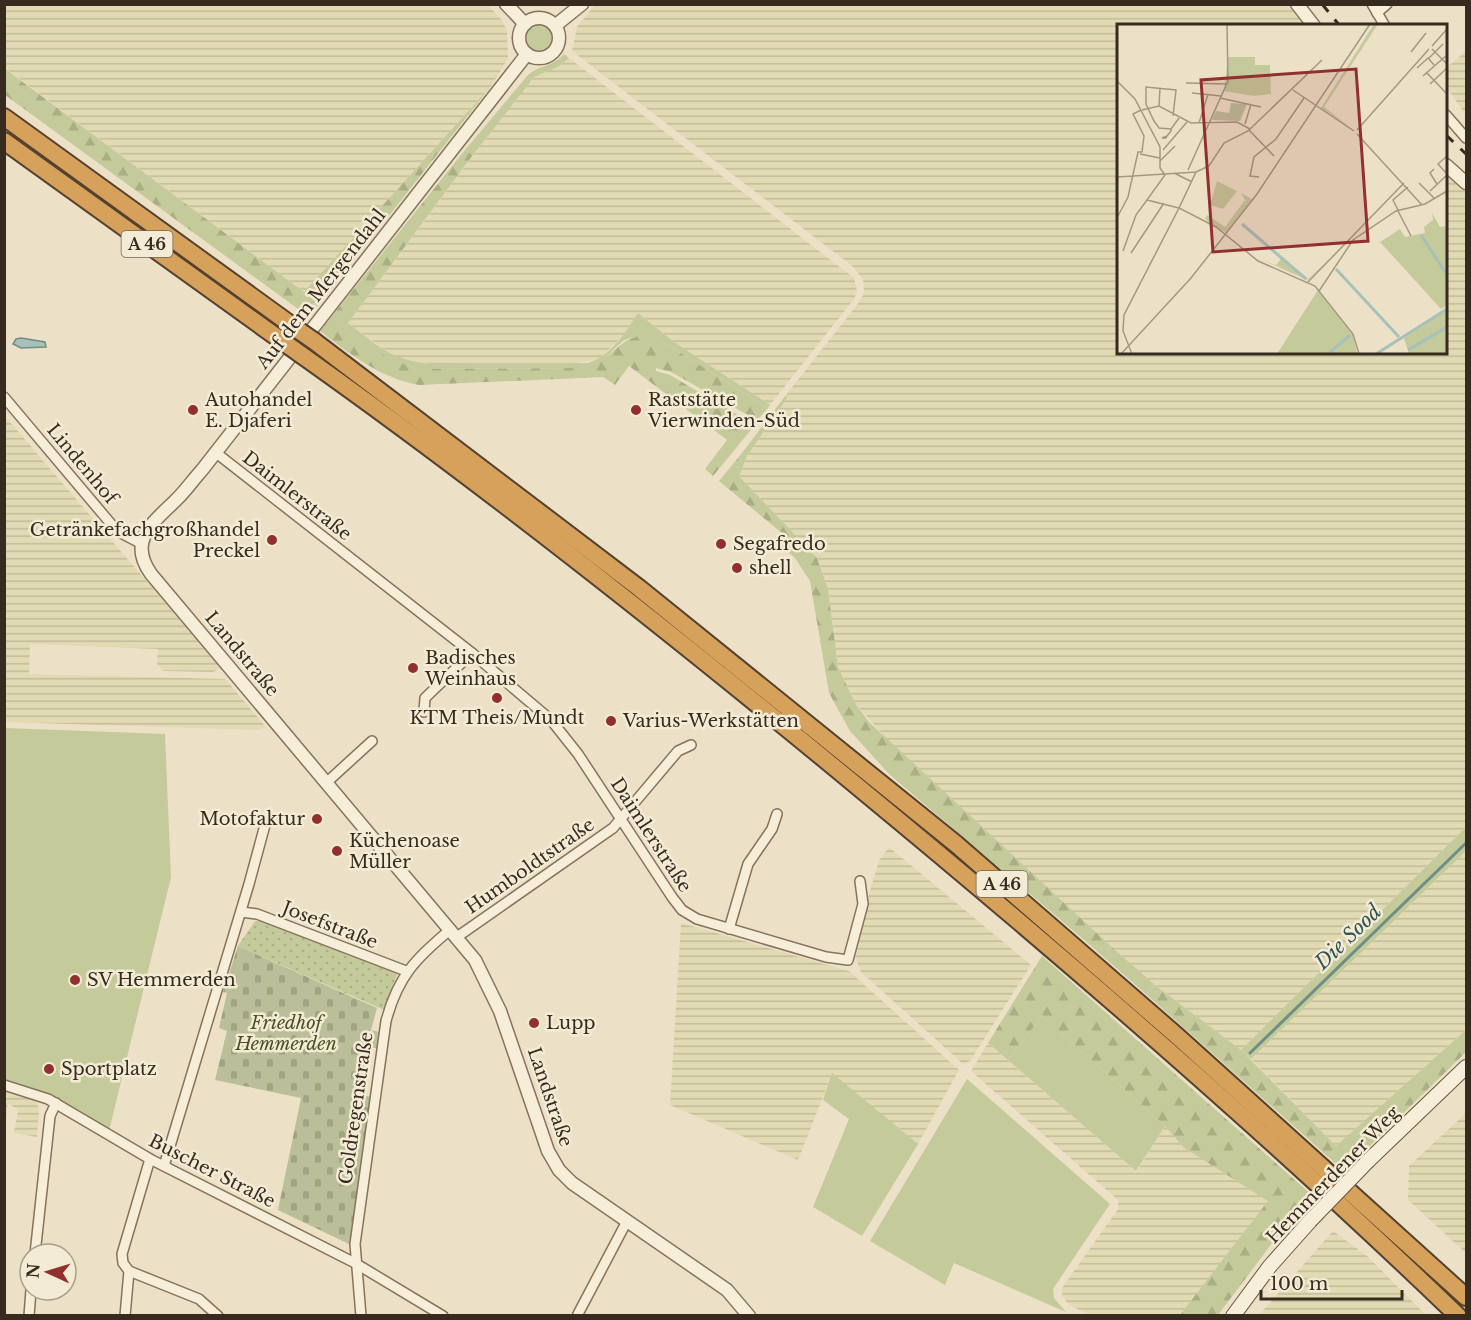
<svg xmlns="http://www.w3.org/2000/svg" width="1471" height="1320" font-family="'Libre Baskerville',serif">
  <defs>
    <pattern id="farmland-rules" width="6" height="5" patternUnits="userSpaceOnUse" patternTransform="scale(1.5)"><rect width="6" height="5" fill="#e1dab3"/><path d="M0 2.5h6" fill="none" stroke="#c2bb9a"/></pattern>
    <pattern id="forest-firs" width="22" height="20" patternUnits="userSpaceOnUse" patternTransform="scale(1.5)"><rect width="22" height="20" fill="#c4ca9a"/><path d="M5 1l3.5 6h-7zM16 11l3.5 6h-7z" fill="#a9ae84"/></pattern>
    <pattern id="cemetery-stones" width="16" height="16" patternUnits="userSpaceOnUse" patternTransform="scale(1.5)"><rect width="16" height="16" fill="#babf99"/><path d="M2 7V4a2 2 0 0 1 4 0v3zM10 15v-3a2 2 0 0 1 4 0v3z" fill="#a0a483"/></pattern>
    <pattern id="park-dots" width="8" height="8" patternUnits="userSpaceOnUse" patternTransform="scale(1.5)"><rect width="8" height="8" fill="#c4ca9a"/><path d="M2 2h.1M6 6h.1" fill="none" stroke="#a9ae84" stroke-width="1.8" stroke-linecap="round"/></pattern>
  </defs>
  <rect width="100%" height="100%" fill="#ece1c6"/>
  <g fill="url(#farmland-rules)">
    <path d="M4,5H488L500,18L507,30L508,58L492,85L304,292L5,68Z"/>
    <path d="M595,5H1288L1306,25L1118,26V352H1446V174L1466,192V827L1241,1050L1146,978L1115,950L891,744L855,703L838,667L828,589L817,558L739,476L747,456L787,398L786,395L860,301L864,293L863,279L852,266L572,51L577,27Z"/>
    <path d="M1466,51V115L1446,87V68Z"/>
    <path d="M569,58L854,278L857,291L854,299L770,405L674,342L638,313L625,334L599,359L576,363L430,364L409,361L394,357L348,323L519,94L534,77L558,67Z"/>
    <path d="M4,415L221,668L213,672L163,671L157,664L158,649L30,644L29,674L225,679L266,727L259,730L5,722Z"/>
    <path d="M889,847L1031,965L970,1061L963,1064L861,972L853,950L879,860Z"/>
    <path d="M1466,851V1030L1336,1146L1251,1059Z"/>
    <path d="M681,923L849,971L959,1070L918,1144L832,1074L798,1160L670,1105Z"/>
    <path d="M988,1043L1136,1171L1135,1174L1165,1126L1183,1147L1269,1201L1180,1315H1090L1069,1305L1062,1296V1288L1118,1209V1200L971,1071Z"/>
    <path d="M5,1091L29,1094L37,1102L39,1111L37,1137L14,1133L18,1110L8,1103L5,1128Z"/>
    <path d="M1466,1113V1253L1408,1200L1409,1166Z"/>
    <path d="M1333,1231L1367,1256L1426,1315H1259Z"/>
  </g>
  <g fill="#c4ca9a">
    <circle cx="538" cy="37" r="14"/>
    <path d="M564,54L569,58L558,67L534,77L473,155L465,150L528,75C539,65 553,67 564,54Z"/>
    <path d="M506,91L507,92L333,312H332Z"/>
    <path d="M638,313L674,342L770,405L768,408L652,335C644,337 630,336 623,341C607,354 606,363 583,368L416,369L363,346L345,331L348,323C380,347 389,359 430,364L588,363C612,355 625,333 638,313Z"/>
    <path d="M786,395L787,398L747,456L742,453Z"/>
    <path d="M5,728L165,734L171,877L109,1131L5,1082Z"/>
    <path d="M1466,827V851L1251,1059L1241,1050Z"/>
    <path d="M1090,945L1115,950L1155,985L1146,994Z"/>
    <path d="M1042,1016L1165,1126L1136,1171L1008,1060Z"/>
    <path d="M832,1073L918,1144L862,1236L813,1207L849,1119L823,1100Z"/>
    <path d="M967,1079L1110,1204L1053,1289L1054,1298L1066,1312L954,1263L945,1285L870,1241Z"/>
  </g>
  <g fill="url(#forest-firs)">
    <path d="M4,68L304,292L492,85L309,317L5,95Z"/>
    <path d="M465,150L473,155L348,323L345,331L364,346L416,369L583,368C617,360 616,334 652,335L768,408L759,418H753L671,372L656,368V371L670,375L755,425L713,476L705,469L727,440L629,366L615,385L603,377L419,385C380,378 350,354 320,331Z"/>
    <path d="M742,453L747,456L739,476L817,558L828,589L838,667L855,703L869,722L1115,950L1090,945L890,775L850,731L829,693L810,581L795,558L777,542L783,534L719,481Z"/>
    <path d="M1042,956L1314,1197L1273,1242L1218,1315H1180L1268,1201L1183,1147L1165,1126L1042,1016L1008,1060L988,1043Z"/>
    <path d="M1155,985L1241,1050L1336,1146L1466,1030V1052L1344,1171L1146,994Z"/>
  </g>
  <path fill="url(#cemetery-stones)" d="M238,946L377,1008L371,1030L379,1032L377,1048H369L362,1095L371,1097L351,1245L278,1210L301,1098L215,1080L227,1031L219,1028L227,993L223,992Z"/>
  <path fill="url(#park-dots)" d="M255,921H267L398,972L384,1010L238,946Z"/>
  <path fill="#a7c0b9" stroke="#6e8e86" stroke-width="1.5" d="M21,338L45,342L46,347L21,348L13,344L16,339Z"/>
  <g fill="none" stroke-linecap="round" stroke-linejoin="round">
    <path stroke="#6e8e86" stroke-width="3" d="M1250,1053L1466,843"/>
    <defs>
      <g id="minor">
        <path d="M1372,4L1385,26"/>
        <path d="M1377,13L1387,4"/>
        <path d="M1446,115L1466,138"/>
        <path d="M4,397L117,531L142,544"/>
        <path d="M215,452L472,653L551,720L578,754L672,897L682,910L697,919L826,957L848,960L863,904L860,881"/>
        <path d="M424,712L425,698L472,653"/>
        <path d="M326,783L372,741"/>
        <path d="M241,912L257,914L406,971"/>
        <path d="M729,929L748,864L772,829L777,814"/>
        <path d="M457,937L613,828L678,751L691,745"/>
        <path d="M4,1085L48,1099L150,1159L355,1263L443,1316"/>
        <path d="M164,1166L249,884L265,825"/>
        <path d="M35,1254L50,1116L56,1103"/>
        <path d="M129,1271L199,1299L218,1316"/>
        <path d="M578,1314L627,1221"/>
        <path d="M29,1316L31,1290"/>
        <path d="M125,1316L129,1271L123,1263L122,1254L150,1159"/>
        <path d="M361,1316L355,1244L386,1021C398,976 416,958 451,929"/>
      </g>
      <g id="tertiary">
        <path d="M506,4L525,24"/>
        <path d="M1297,4L1314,26"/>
        <circle cx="539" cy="38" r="20"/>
        <path d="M556,25L582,4"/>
        <path d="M527,54L202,470C193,480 186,490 177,499C153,523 127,540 151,574L475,960L500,1011L548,1151L559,1170L572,1183L727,1290L749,1316"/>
        <path d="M1446,165L1466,183"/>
      </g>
      <g id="secondary">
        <path d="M1368,1161L1466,1067"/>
        <path d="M1233,1316L1270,1266L1310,1221"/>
      </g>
      <g id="motorway">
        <path d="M4,117L301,332"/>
        <path d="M4,141L289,346"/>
        <path d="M314,341L639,588L956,844L1177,1036L1466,1297"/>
        <path d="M303,356C492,490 678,638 857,786C1063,956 1266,1131 1458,1316"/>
      </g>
    </defs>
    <use href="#minor" stroke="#86735c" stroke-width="12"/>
    <use href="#tertiary" stroke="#86735c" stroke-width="15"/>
    <use href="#secondary" stroke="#685440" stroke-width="16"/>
    <use href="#motorway" stroke="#544130" stroke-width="20"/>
    <use href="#minor" stroke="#f7eed9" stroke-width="9"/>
    <use href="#tertiary" stroke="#f7eed9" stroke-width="12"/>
    <use href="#secondary" stroke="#f7eed9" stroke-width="14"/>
    <use href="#motorway" stroke="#d6a15b" stroke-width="16"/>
    <g stroke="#372b1f" stroke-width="3" stroke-dasharray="10 10" stroke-linecap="butt">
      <path d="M1322,4L1340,26"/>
      <path d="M1446,135L1466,154"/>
    </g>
    <defs>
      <path id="secondary-bridge" d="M1310,1221L1368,1161"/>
      <g id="motorway-bridge">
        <path d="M301,332L314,341"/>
        <path d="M289,346L303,356"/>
      </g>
    </defs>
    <use href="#secondary-bridge" stroke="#685440" stroke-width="16" stroke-linecap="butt"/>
    <use href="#motorway-bridge" stroke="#544130" stroke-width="20" stroke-linecap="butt"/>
    <use href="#secondary-bridge" stroke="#f7eed9" stroke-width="14"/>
    <use href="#motorway-bridge" stroke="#d6a15b" stroke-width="16"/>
  </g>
  <g fill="#923030" stroke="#f4ebd5" stroke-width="2">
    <circle cx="193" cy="410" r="6"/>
    <circle cx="636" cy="410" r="6"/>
    <circle cx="272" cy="540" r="6"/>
    <circle cx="721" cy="544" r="6"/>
    <circle cx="737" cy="568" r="6"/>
    <circle cx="413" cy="668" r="6"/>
    <circle cx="497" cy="698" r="6"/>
    <circle cx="611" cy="721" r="6"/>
    <circle cx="317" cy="819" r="6"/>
    <circle cx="337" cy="851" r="6"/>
    <circle cx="75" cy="980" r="6"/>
    <circle cx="534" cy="1023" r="6"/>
    <circle cx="49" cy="1069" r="6"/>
  </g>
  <g text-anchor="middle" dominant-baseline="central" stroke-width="5" stroke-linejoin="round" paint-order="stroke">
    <g fill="#f4ebd5" stroke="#706556" stroke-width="1.5">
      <rect x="121.5" y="231" width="51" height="26" rx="4.5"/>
      <rect x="976.5" y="871" width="51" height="26" rx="4.5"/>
    </g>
    <g font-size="16" font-weight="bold" fill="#372b1f">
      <text x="147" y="244">A 46</text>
      <text x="1002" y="884">A 46</text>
    </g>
    <g font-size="18" fill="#372b1f" stroke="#f4ebd5">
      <text transform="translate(321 289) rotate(-52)">Auf dem Mergendahl</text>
      <text transform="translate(82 464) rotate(50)">Lindenhof</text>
      <text transform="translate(297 496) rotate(38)">Daimlerstraße</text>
      <text transform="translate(242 654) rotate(50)">Landstraße</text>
      <text transform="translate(651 835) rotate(57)">Daimlerstraße</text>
      <text transform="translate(530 866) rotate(-35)">Humboldtstraße</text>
      <text transform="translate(330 925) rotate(21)">Josefstraße</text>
      <text transform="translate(550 1097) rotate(71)">Landstraße</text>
      <text transform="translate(356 1108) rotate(-82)">Goldregenstraße</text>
      <text transform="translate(212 1171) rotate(27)">Buscher Straße</text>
      <text transform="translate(1333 1175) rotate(-46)">Hemmerdener Weg</text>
    </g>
    <g font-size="18" fill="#372b1f" stroke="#f4ebd5" text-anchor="start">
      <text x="205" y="400">Autohandel<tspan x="205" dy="21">E. Djaferi</tspan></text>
      <text x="648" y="400">Raststätte<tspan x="648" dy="21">Vierwinden-Süd</tspan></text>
      <text x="260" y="530" text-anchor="end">Getränkefachgroßhandel<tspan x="260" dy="21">Preckel</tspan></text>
      <text x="733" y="544">Segafredo</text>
      <text x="749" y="568">shell</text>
      <text x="425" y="658">Badisches<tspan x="425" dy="21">Weinhaus</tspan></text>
      <text x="497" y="718" text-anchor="middle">KTM Theis/Mundt</text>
      <text x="623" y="721">Varius-Werkstätten</text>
      <text x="305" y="819" text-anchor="end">Motofaktur</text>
      <text x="349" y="841">Küchenoase<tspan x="349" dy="21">Müller</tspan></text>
      <text x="87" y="980">SV Hemmerden</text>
      <text x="546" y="1023">Lupp</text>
      <text x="61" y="1069">Sportplatz</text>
    </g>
    <g font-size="18" font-style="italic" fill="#475327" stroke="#f4ebd5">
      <text x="286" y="1023">Friedhof<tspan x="286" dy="21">Hemmerden</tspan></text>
    </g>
    <g font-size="20" font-style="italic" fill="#305654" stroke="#f4ebd5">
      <text transform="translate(1348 937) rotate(-44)">Die Sood</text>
    </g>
  </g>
  <g transform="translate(1117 24)">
    <rect width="330" height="330" fill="#ece1c6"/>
    <path d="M111,33H138V41H153L154,70L137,72L107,67ZM100,157L120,167L106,185L93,181ZM284,162L236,208L222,226L191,256L136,232L173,247L159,241L164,235L126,199L191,255L222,226L236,208Z" fill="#c4ca9a"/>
    <path d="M257,0H261L207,83L233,103L204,84ZM124,169L135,175L109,209L88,195L90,191L108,203L128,176ZM315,189L323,203L330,202V281L324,285L263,218L283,205L288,213L308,209L307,203L316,196ZM201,266L236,311L240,330H160ZM330,286V330H292L287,314Z" fill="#c4ca9a"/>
    <path d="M114,79L130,80L123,97L95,96L99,87L112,89Z" fill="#babf99"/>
    <path fill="none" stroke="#a7c0b9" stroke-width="3" d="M125,200L189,255M304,211L330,251M219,245L282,313M291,326L330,303M211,330L233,311M259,330L330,285"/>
    <path fill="none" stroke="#a49883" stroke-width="1.5" d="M315,22L330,5M315,25L330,40M294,28L309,9M311,35L326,20M300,44L311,34L317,41M309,48L330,70M306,52L330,31M0,57L18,75L43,123V144L48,151L19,191L6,227M69,59L110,60M313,60L330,44M176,66L237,107M75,69L104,72M103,74L144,83M42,82L43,64M25,86L42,82L74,99L120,98L133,105M82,99L91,70M128,100L134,80M54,105L42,104L37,97L29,80V63L59,66L56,92M132,106L157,132M240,106L312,25M240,110L305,181M50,112L45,114H49L50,112L54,107V105L62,94M46,126L70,98M23,130L43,134M330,132L321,140L330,150M43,137L58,122M317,145L313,149L320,160M71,146L111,57L110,0M79,148L92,142L107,119L131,107L205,36M57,149L75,158M0,153L79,148L62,184L99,203L141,237L198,262L236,310L242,330M142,153L133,152L137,133L159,115L187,74M302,159L318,175M313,167L330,151M281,186L276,176L291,163M281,187L294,212M1,192L11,173L21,128H25L27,112L16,90L24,86M14,229L47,179M191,258L287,159M202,267L236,216L279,187L308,180L330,167M4,330L74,254L140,170L253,0M15,330L6,307L7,291L62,184L30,176"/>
    <path fill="#923030" fill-opacity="0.15" stroke="#923030" stroke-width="3" d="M239,45L251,217L96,228L84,56Z"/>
    <rect width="330" height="330" fill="none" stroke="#372b1f" stroke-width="3"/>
  </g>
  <rect width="1471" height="1320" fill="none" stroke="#372b1f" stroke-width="12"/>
  <g transform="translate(48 1272) rotate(274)"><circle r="28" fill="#f4ebd5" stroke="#a89e8c" stroke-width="1.5"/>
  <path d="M0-4.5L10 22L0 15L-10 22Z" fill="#923030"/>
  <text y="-9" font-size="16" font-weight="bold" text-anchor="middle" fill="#372b1f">N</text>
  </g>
  <path d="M1261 1290v9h141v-9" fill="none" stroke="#372b1f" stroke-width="3"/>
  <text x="1270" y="1290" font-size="18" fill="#372b1f" stroke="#f4ebd5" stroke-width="4.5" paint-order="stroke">100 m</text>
</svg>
